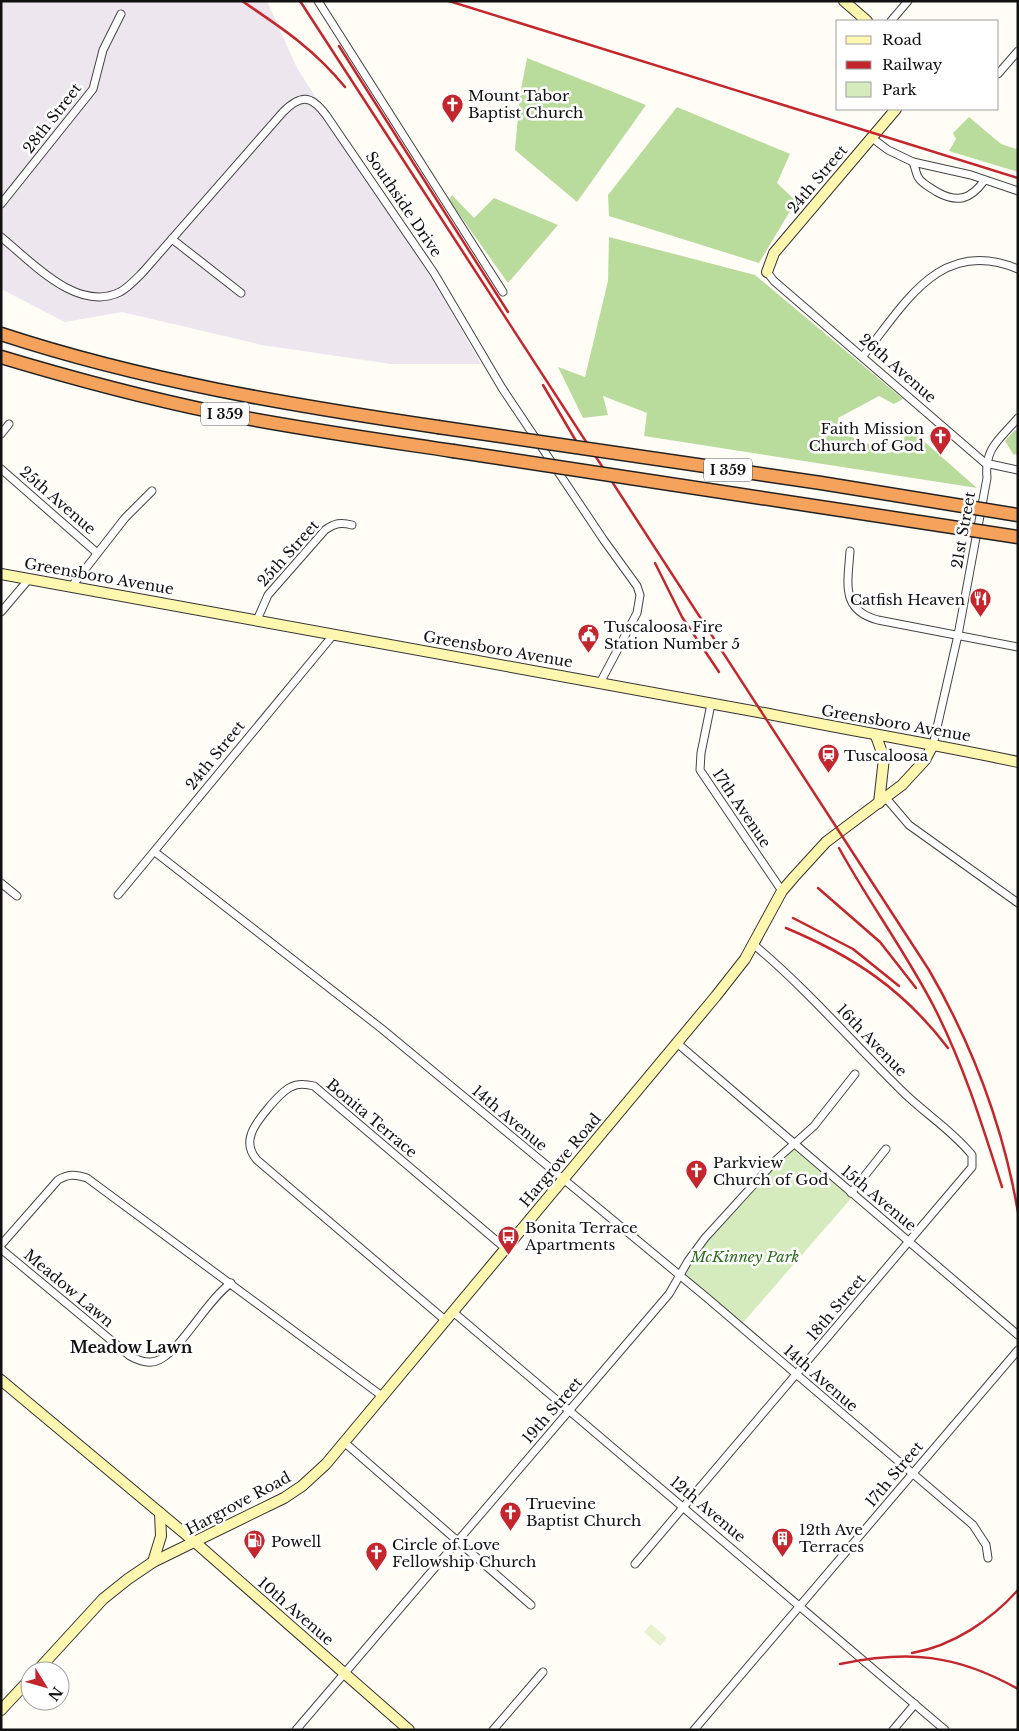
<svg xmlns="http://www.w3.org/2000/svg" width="1019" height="1731" font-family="'Libre Baskerville',serif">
  <rect width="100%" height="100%" fill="#fffdf5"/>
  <path fill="#eee6ef" d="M1,1H267L297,68L431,277L481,364H391L262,345L122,312L65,322L1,289Z"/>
  <path fill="#d5ebbd" d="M794,1143L854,1195L740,1326L680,1275L688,1261Z"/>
  <g fill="#b9dc9c">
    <path d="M527,58L646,105L577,202L515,150L520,95Z"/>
    <path d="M677,107L790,154L777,183L796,201L759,263L609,216L608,195Z"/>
    <path d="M969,117L1001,144L1016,149L1018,147V172L949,151L956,139L953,133Z"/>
    <path d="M452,195L474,218L494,198L558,225L508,283L449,200Z"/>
    <path d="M609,237L755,275L903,399L894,404L879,396L838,418L842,433L890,453L911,430L977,488L644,436L647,413L603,396L608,415L583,418L558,367L585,377L608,281Z"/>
    <path d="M1015,430L1018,431V455L1013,454L1005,441Z"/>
  </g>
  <path fill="#e6f2cf" d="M651,1624L667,1638L660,1646L644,1632Z"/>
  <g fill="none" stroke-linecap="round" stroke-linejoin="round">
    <defs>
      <g id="street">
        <path d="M318,1L503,292"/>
        <path d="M891,21L908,1"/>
        <path d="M998,74L1018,51"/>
        <path d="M872,138L888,150L913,162L971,175L1018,191"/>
        <path d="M913,162C915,167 916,173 918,177C922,184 931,188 937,192C957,203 970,200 984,181"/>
        <path d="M1,204L93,89L103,50L121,14"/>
        <path d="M1,237C32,262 77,313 120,292C129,287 136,279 143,272L283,112C301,94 311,95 326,115L434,273L502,388L603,539L637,586L640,595L637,613L600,683"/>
        <path d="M172,239L241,293"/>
        <path d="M767,272L774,281L985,463L1018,470"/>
        <path d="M863,356C905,304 940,236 1018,269"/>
        <path d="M1,434L9,424"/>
        <path d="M1,469L96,552"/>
        <path d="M850,551C848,583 840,610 878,620L1018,647"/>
        <path d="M72,586L125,518L152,491"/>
        <path d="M1,612L29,579"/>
        <path d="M257,620L268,595L325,530C335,523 341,522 352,525"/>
        <path d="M711,704L701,753L700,770L782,891"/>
        <path d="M933,745L958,635L987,478C984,448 1000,439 1018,418"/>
        <path d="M886,798L909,825L1018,903"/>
        <path d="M155,852L382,1029L706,1297L973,1525L986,1545L988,1558"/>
        <path d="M1,883L17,896"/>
        <path d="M118,895L334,634"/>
        <path d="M677,1043L1018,1335"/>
        <path d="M851,1193L886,1149"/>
        <path d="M1,1245L58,1180C68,1174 75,1174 87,1178L382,1396"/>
        <path d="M1,1249L130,1356C139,1361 149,1365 159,1360C182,1349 206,1301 231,1283"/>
        <path d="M452,1311L945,1730"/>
        <path d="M445,1320L257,1160C251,1153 248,1144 251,1135C254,1123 280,1092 291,1087C298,1083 306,1084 314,1086L505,1248"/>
        <path d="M344,1442L531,1605"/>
        <path d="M635,1564L972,1167V1155C952,1130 924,1113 902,1091C852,1042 807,989 753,944"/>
        <path d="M296,1730L669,1294L688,1261L705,1238L776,1160L814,1126L855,1074"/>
        <path d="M493,1730L543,1672"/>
        <path d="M694,1730L1018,1350"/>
        <path d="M893,1730L915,1704"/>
      </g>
      <g id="secondary">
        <path d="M844,1L867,21"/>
        <path d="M767,272L774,253L896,109"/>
        <path d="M1,574L764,713C848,730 933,744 1018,762"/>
        <path d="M876,736L884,758L879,803"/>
        <path d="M1,1380L196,1543L409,1730"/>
        <path d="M153,1562L161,1536L160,1513"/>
        <path d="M37,1671L103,1599L128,1579L153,1562L284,1498L302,1486L326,1464L716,996L745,959L782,891L794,877L826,842L902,785L925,760L933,745"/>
        <path d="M1,1710L30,1679"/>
      </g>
      <g id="highway">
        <path d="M1,334C144,381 290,405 438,427"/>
        <path d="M1,357C71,378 142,397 214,412C293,428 373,439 453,451"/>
      </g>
    </defs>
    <use href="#street" stroke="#444" stroke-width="9"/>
    <use href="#secondary" stroke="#333" stroke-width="12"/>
    <use href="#highway" stroke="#222" stroke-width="15"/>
    <use href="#street" stroke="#fff" stroke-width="7"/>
    <use href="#secondary" stroke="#fff6b0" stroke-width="10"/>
    <use href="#highway" stroke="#f5a25d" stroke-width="12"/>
    <g stroke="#c4262e" stroke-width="2.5">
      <path d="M242,1C282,28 314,49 345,87"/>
      <path d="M300,1L929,970C973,1046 1003,1126 1018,1212"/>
      <path d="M449,1L1018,178"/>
      <path d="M339,46L508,312"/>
      <path d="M543,385L579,446"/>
      <path d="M655,563L682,617L719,672"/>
      <path d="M839,848C868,901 905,951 933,1005C963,1063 982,1124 1002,1187"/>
      <path d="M818,888L880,942L916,988"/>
      <path d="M793,918L853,949L899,986"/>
      <path d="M786,928C853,956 903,989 948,1048"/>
      <path d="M912,1653C953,1646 991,1620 1018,1590"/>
      <path d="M840,1664C908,1650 956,1654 1018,1689"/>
    </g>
    <defs>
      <g id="highway-bridge">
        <path d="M438,427L821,483L1018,515"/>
        <path d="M453,451L1018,537"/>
      </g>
    </defs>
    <use href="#highway-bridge" stroke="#222" stroke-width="15" stroke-linecap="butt"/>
    <use href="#highway-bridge" stroke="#f5a25d" stroke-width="12"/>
  </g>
  <defs>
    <symbol id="church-pin" viewBox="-11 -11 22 30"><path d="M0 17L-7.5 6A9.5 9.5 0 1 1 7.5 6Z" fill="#c4262e" stroke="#fff"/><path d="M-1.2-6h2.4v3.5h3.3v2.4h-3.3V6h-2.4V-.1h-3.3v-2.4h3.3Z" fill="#fff"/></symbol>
    <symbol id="restaurant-pin" viewBox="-11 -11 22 30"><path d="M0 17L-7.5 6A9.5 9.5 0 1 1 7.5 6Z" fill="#c4262e" stroke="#fff"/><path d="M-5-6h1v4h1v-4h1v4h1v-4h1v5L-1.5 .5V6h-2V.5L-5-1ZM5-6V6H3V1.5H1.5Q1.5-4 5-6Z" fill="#fff"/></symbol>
    <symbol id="civic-pin" viewBox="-11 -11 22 30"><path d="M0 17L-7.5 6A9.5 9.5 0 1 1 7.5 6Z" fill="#c4262e" stroke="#fff"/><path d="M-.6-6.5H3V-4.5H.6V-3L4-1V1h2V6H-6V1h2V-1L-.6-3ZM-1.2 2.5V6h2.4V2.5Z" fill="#fff"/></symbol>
    <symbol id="station-pin" viewBox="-11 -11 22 30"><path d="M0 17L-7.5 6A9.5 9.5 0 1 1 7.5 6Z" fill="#c4262e" stroke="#fff"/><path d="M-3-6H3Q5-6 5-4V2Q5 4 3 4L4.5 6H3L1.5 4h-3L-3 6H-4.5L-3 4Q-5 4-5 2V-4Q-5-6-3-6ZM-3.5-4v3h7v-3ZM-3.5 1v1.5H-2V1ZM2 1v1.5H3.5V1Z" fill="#fff"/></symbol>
    <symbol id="bus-pin" viewBox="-11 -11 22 30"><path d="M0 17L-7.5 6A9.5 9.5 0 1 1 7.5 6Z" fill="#c4262e" stroke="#fff"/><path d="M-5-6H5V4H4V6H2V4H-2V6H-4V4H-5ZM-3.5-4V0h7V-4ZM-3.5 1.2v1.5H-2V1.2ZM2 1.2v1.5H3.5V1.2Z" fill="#fff"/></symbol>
    <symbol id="building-pin" viewBox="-11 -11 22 30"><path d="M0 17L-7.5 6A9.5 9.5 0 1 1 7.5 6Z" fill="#c4262e" stroke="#fff"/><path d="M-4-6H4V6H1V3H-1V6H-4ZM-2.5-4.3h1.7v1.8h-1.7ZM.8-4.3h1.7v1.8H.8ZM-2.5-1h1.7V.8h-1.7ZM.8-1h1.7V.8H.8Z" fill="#fff"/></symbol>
    <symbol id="fuel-pin" viewBox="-11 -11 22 30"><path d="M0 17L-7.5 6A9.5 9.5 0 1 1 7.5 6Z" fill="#c4262e" stroke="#fff"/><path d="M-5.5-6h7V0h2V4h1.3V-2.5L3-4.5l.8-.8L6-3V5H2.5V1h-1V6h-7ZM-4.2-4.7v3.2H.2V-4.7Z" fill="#fff"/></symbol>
  </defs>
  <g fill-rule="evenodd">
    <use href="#church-pin" x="440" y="92" width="25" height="34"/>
    <use href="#church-pin" x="928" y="424" width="25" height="34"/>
    <use href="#restaurant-pin" x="968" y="586" width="25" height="34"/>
    <use href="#civic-pin" x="576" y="622" width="25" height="34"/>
    <use href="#station-pin" x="816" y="742" width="25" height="34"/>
    <use href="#church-pin" x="684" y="1158" width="25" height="34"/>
    <use href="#bus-pin" x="496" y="1224" width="25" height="34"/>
    <use href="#church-pin" x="498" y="1500" width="25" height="34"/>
    <use href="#building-pin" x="770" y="1526" width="25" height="34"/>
    <use href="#fuel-pin" x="242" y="1528" width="25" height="34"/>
    <use href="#church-pin" x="364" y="1540" width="25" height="34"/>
  </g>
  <g text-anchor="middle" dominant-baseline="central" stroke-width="5" stroke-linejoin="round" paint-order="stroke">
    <g fill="#fff" stroke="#585858" stroke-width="1">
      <rect x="201" y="402.5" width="48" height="23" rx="4"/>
      <rect x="704" y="458.5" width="48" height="23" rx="4"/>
    </g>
    <g font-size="14" font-weight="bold" fill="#111">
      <text x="225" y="414">I 359</text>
      <text x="728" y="470">I 359</text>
    </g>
    <g font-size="15" fill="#111" stroke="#fff" text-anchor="start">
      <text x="468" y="95">Mount Tabor<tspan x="468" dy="17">Baptist Church</tspan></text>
      <text x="924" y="428" text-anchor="end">Faith Mission<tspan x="924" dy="17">Church of God</tspan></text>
      <text x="965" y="599" text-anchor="end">Catfish Heaven</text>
      <text x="604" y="626">Tuscaloosa Fire<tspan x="604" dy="17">Station Number 5</tspan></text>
      <text x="844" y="755">Tuscaloosa</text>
      <text x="713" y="1162">Parkview<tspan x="713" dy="17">Church of God</tspan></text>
      <text x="525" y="1227">Bonita Terrace<tspan x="525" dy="17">Apartments</tspan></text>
      <text x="526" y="1503">Truevine<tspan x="526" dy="17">Baptist Church</tspan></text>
      <text x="799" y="1529">12th Ave<tspan x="799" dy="17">Terraces</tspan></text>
      <text x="271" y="1541">Powell</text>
      <text x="392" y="1544">Circle of Love<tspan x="392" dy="17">Fellowship Church</tspan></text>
    </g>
    <g font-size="15" fill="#111" stroke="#fff">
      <text transform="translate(52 118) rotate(-52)">28th Street</text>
      <text transform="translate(817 179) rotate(-50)">24th Street</text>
      <text transform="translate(404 204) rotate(56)">Southside Drive</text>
      <text transform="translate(898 368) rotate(41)">26th Avenue</text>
      <text transform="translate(58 500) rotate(41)">25th Avenue</text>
      <text transform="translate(963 530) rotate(-80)">21st Street</text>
      <text transform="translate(288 553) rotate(-48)">25th Street</text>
      <text transform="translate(99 576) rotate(10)">Greensboro Avenue</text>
      <text transform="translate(498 649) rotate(10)">Greensboro Avenue</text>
      <text transform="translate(896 723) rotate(10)">Greensboro Avenue</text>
      <text transform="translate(215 755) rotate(-51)">24th Street</text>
      <text transform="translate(742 808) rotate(56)">17th Avenue</text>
      <text transform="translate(872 1040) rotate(46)">16th Avenue</text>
      <text transform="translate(372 1118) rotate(40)">Bonita Terrace</text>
      <text transform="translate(510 1118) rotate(40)">14th Avenue</text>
      <text transform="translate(560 1160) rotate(-50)">Hargrove Road</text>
      <text transform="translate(879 1198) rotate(40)">15th Avenue</text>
      <text transform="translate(69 1288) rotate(40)">Meadow Lawn</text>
      <text transform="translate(836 1307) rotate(-50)">18th Street</text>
      <text transform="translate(821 1378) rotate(41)">14th Avenue</text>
      <text transform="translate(552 1410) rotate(-49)">19th Street</text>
      <text transform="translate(894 1474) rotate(-50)">17th Street</text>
      <text transform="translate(238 1503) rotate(-28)">Hargrove Road</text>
      <text transform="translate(708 1509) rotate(40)">12th Avenue</text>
      <text transform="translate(296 1611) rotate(41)">10th Avenue</text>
    </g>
    <g font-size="15" font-style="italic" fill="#2f6b1f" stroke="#fff">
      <text x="745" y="1256">McKinney Park</text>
    </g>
    <g font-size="16" font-weight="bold" fill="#111" stroke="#fff">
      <text x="131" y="1347">Meadow Lawn</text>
    </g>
  </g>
  <rect width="1019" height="1731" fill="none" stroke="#111111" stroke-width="5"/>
  <rect x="836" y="20" width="162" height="90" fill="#ffffff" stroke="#a0a0a0"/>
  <rect x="846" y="36" width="25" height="8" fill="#fff6b0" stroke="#a0a0a0"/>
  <text x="882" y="45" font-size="15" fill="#111111">Road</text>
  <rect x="846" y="61" width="25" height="8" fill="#c4262e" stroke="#a0a0a0"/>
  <text x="882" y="70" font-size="15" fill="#111111">Railway</text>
  <rect x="846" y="82" width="25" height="15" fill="#d5ebbd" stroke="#a0a0a0"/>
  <text x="882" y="95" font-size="15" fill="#111111">Park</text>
  <g transform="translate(45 1686) rotate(127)"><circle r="24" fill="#ffffff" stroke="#a0a0a0"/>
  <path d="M0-4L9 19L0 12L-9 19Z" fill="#c4262e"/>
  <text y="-8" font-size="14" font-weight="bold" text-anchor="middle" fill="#111111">N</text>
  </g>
</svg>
